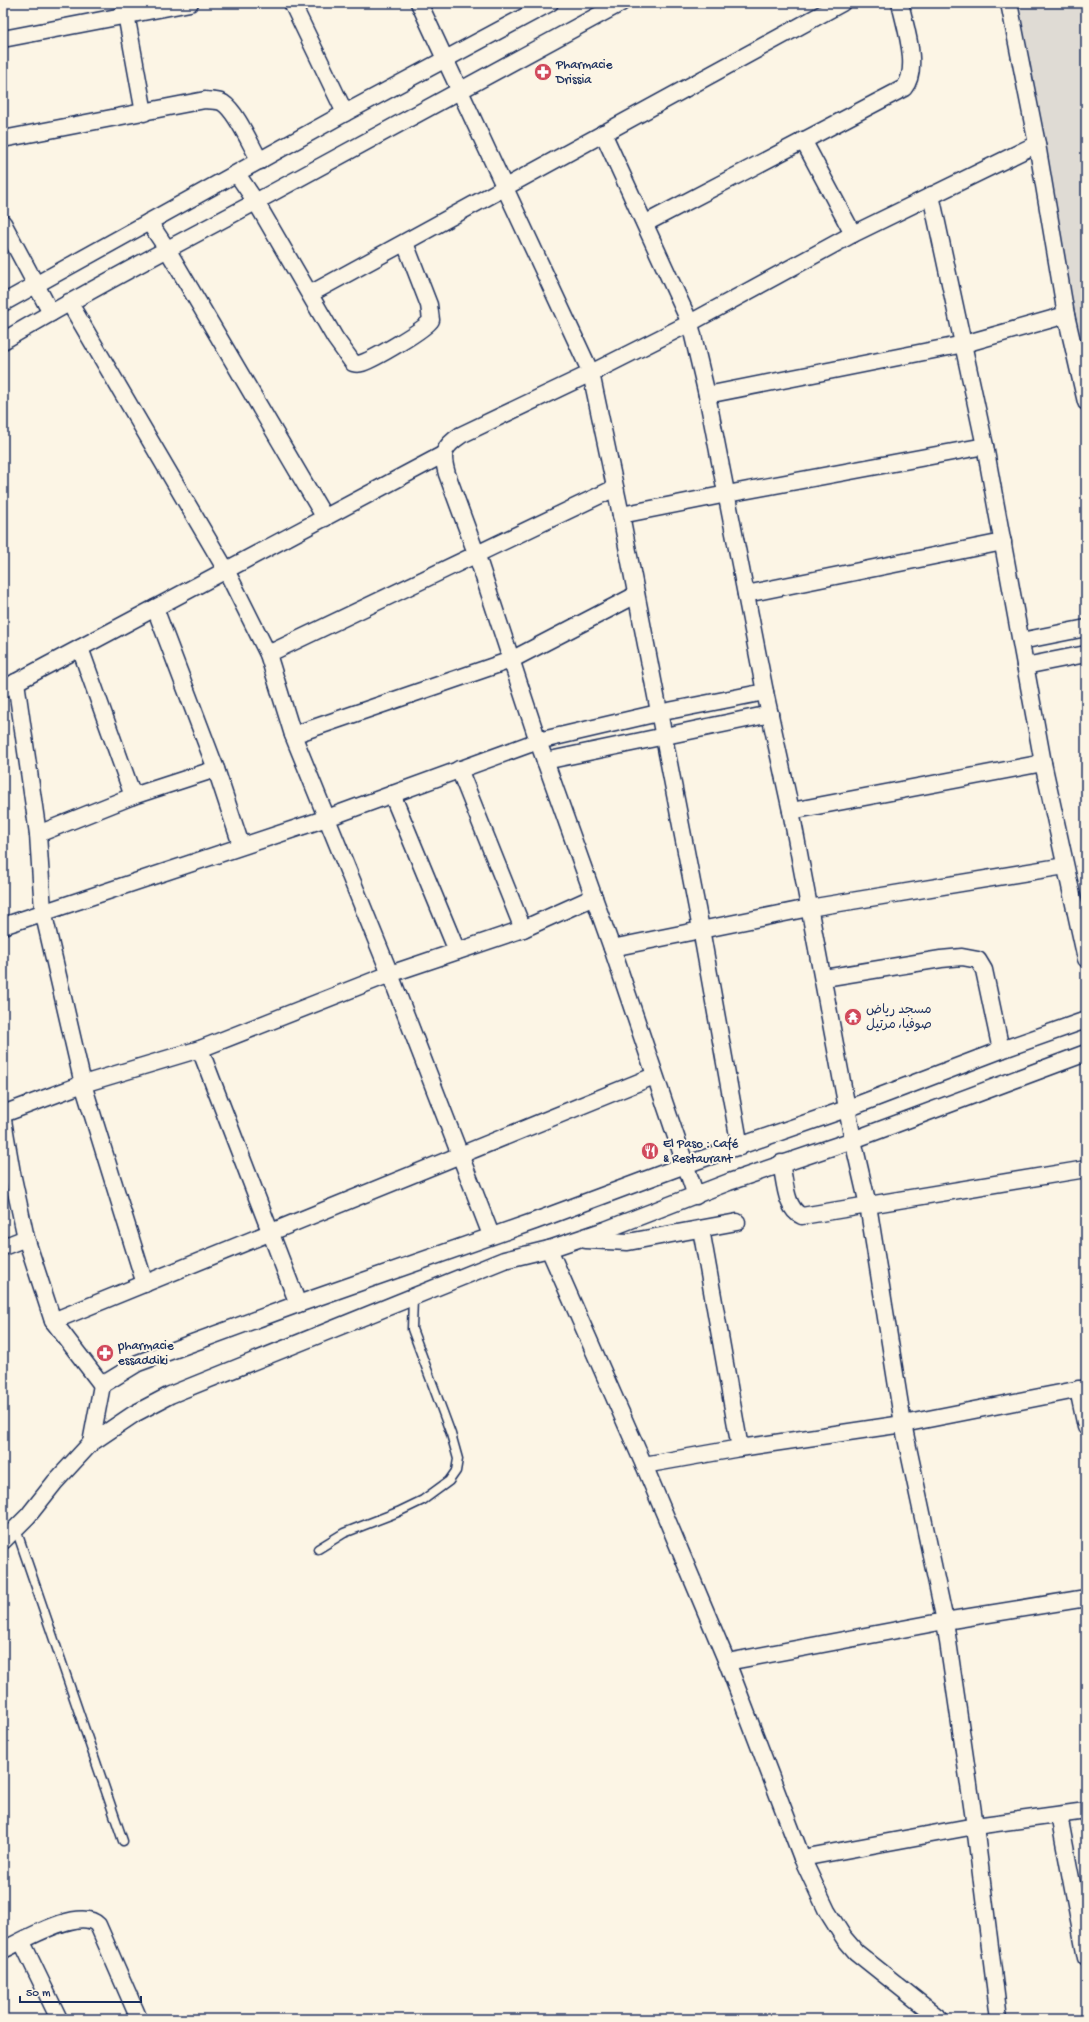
<svg xmlns="http://www.w3.org/2000/svg" width="1089" height="2022" font-family="'Gochi Hand','Playpen Sans Arabic',sans-serif">
  <rect width="100%" height="100%" fill="#fcf5e5"/>
  <filter id="ink" filterUnits="userSpaceOnUse"><feTurbulence type="fractalNoise" baseFrequency=".025" numOctaves="2"/><feDisplacementMap in="SourceGraphic" scale="8" xChannelSelector="R" yChannelSelector="G"/><feConvolveMatrix kernelMatrix="1 2 1 2 8 2 1 2 1" color-interpolation-filters="sRGB"/></filter>
  <g filter="url(#ink)">
    <path fill="#dfdbd4" stroke="#7d8599" d="M1017,3H1086V422Z"/>
    <g fill="none" stroke-linecap="round" stroke-linejoin="round">
      <defs>
        <g id="lane">
          <path d="M16,1529L123,1841"/>
          <path d="M318,1549L344,1533L398,1512L423,1500L449,1481L456,1471L458,1459L451,1434L412,1329L413,1297"/>
        </g>
        <g id="street">
          <path d="M124,3L144,113"/>
          <path d="M292,3L345,113"/>
          <path d="M419,3L591,373L621,515L701,929L740,1147"/>
          <path d="M1009,3L1037,144L1066,315L1086,402"/>
          <path d="M3,39L190,3"/>
          <path d="M603,133L690,323L707,395L765,692L791,811L853,1140L868,1205L903,1424L945,1621L975,1826L999,2019"/>
          <path d="M3,139L205,100C211,101 218,100 223,103C237,112 251,146 260,161"/>
          <path d="M803,140L853,234"/>
          <path d="M237,174L256,202L335,338L353,363C357,364 359,364 362,363C374,359 426,329 431,320L429,305L405,243"/>
          <path d="M931,195L985,446L1043,763L1086,959"/>
          <path d="M149,222L167,249L325,518"/>
          <path d="M3,223L51,313"/>
          <path d="M646,223L904,88C920,69 905,26 900,3"/>
          <path d="M310,294L842,3"/>
          <path d="M69,302L226,570L268,654L293,735L390,974L491,1235"/>
          <path d="M3,303L345,113L550,3"/>
          <path d="M3,341C83,293 166,250 248,206C373,139 497,71 621,3"/>
          <path d="M707,395L964,344L1066,315"/>
          <path d="M621,515L727,494L985,446"/>
          <path d="M746,594L1003,542"/>
          <path d="M155,608L216,769L241,845"/>
          <path d="M1021,641L1086,628"/>
          <path d="M80,648L133,796"/>
          <path d="M268,654L615,488"/>
          <path d="M1025,666L1086,654"/>
          <path d="M16,682L38,834L43,911L83,1084L145,1284"/>
          <path d="M3,689L444,454"/>
          <path d="M293,735L511,660L636,595"/>
          <path d="M545,761L770,714"/>
          <path d="M459,769L523,929"/>
          <path d="M392,794L457,951"/>
          <path d="M791,811L1043,763"/>
          <path d="M38,834L133,796L216,769"/>
          <path d="M3,926L327,818L538,741L658,713L765,692"/>
          <path d="M612,948L809,908L1065,866"/>
          <path d="M824,978L941,959L962,957L978,960L984,970L1001,1050"/>
          <path d="M200,1049L298,1304"/>
          <path d="M3,1114L83,1084L200,1049L390,974L523,929L594,897"/>
          <path d="M3,1120L12,1173L26,1238L53,1321L102,1385"/>
          <path d="M781,1163C785,1180 785,1209 802,1216L1086,1169"/>
          <path d="M696,1196L612,948L538,741L476,553L447,474C441,453 443,447 461,435L591,373L690,323L853,234L1037,144"/>
          <path d="M701,1229L740,1448"/>
          <path d="M586,1240L628,1242L737,1222"/>
          <path d="M3,1247L26,1238"/>
          <path d="M549,1249L644,1465L727,1662L802,1858L827,1911L844,1938L856,1952L940,2019"/>
          <path d="M53,1321L654,1076"/>
          <path d="M1078,1389L1086,1427"/>
          <path d="M91,1443L102,1385L138,1363L298,1304L535,1221L685,1165L849,1108L1001,1050L1086,1020"/>
          <path d="M644,1465L740,1448L903,1424L1086,1388"/>
          <path d="M3,1541L28,1516L55,1482L91,1443L134,1414L170,1395L504,1260L549,1249L605,1230L729,1182L853,1140L1086,1053"/>
          <path d="M727,1662L945,1621L1086,1598"/>
          <path d="M1059,1815L1086,1958"/>
          <path d="M802,1858L975,1826L1086,1811"/>
          <path d="M22,1942L59,2019"/>
          <path d="M3,1950C23,1941 80,1906 98,1925L139,2019"/>
        </g>
      </defs>
      <use href="#lane" stroke="#1b2f5e" stroke-width="11"/>
      <use href="#street" stroke="#1b2f5e" stroke-width="19"/>
      <use href="#lane" stroke="#fcf5e5" stroke-width="8"/>
      <use href="#street" stroke="#fcf5e5" stroke-width="16"/>
    </g>
  </g>
  <defs>
    <symbol id="pharmacy-disc" viewBox="-11 -11 22 22"><circle r="9.5" fill="#d1495b" stroke="#fcf5e5"/><path d="M-2-6h4v4h4v4h-4v4h-4v-4h-4v-4h4Z" fill="#fff"/></symbol>
    <symbol id="temple-disc" viewBox="-11 -11 22 22"><circle r="9.5" fill="#d1495b" stroke="#fcf5e5"/><path d="M0-6L5-2H3V0L6.5 2.5H4V6H1.5V3h-3V6H-4V2.5H-6.5L-3 0V-2H-5Z" fill="#fff"/></symbol>
    <symbol id="restaurant-disc" viewBox="-11 -11 22 22"><circle r="9.5" fill="#d1495b" stroke="#fcf5e5"/><path d="M-5-6h1v4h1v-4h1v4h1v-4h1v5L-1.5 .5V6h-2V.5L-5-1ZM5-6V6H3V1.5H1.5Q1.5-4 5-6Z" fill="#fff"/></symbol>
  </defs>
  <g fill-rule="evenodd">
    <use href="#pharmacy-disc" x="533" y="62" width="20" height="20"/>
    <use href="#temple-disc" x="843" y="1007" width="20" height="20"/>
    <use href="#restaurant-disc" x="640" y="1141" width="20" height="20"/>
    <use href="#pharmacy-disc" x="95" y="1343" width="20" height="20"/>
  </g>
  <g text-anchor="middle" dominant-baseline="central" stroke-width="4" stroke-linejoin="round" paint-order="stroke">
    <g font-size="13" fill="#1b2f5e" stroke="#fcf5e5" text-anchor="start">
      <text x="556" y="65">Pharmacie<tspan x="556" dy="15">Drissia</tspan></text>
      <text x="866" y="1010">مسجد رياض<tspan x="866" dy="15">صوفيا، مرتیل</tspan></text>
      <text x="663" y="1144">El Paso : Café<tspan x="663" dy="15">&amp; Restaurant</tspan></text>
      <text x="118" y="1346">pharmacie<tspan x="118" dy="15">essaddiki</tspan></text>
    </g>
  </g>
  <rect width="1089" height="2022" fill="none" stroke="#fcf5e5" stroke-width="16"/>
  <rect x="8" y="8" width="1073" height="2006" fill="none" stroke="#1b2f5e" stroke-width="1.5" filter="url(#ink)"/>
  <path d="M20 1996v6h121v-6" fill="none" stroke="#1b2f5e" stroke-width="2"/>
  <text x="26" y="1996" font-size="12" fill="#1b2f5e" stroke="#fcf5e5" stroke-width="3" paint-order="stroke">50 m</text>
</svg>
